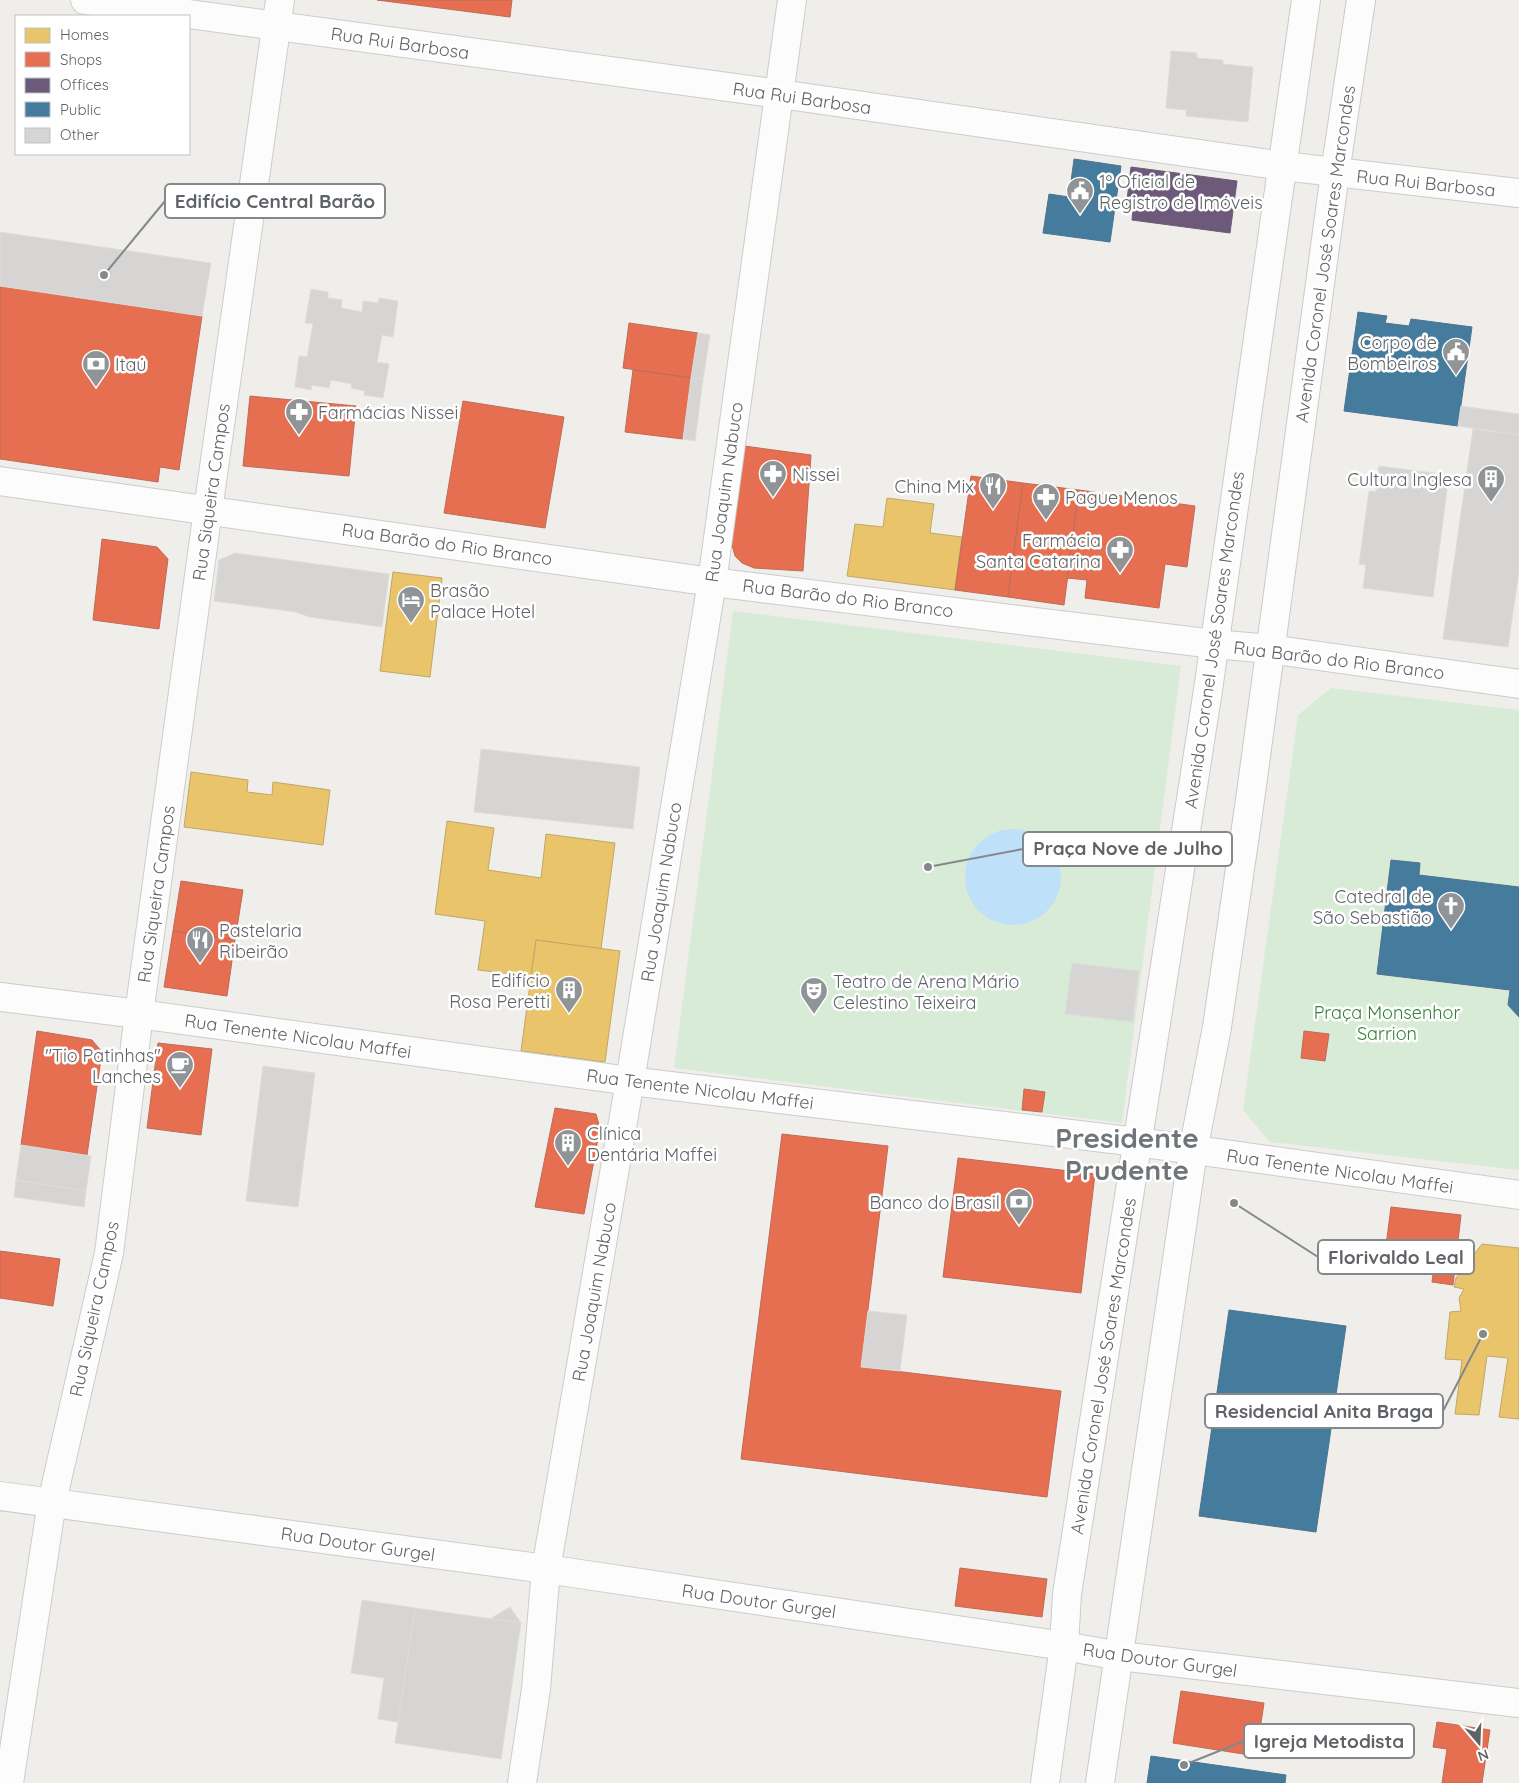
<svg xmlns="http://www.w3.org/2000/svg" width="1519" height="1783" font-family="Quicksand,sans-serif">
  <rect width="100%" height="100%" fill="#efeeea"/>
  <g fill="#d8ebd6">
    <path d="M733,611L1181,666L1122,1123L674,1068Z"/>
    <path d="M1331,688L1519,710V1170L1270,1142L1243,1110L1298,715Z"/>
  </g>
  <circle fill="#bfe0f9" cx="1013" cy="877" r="48"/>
  <g fill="#e9c46a" stroke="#c0a769">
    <path d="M887,498L934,504L930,533L962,537L955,590L847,576L855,524L883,527Z"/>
    <path d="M393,572L442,578L430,677L380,671Z"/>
    <path d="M191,772L248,780L247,792L272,795L273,782L330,790L323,845L184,827Z"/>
    <path d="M447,821L494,828L488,870L541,878L546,834L615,843L601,949L536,940L531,976L478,970L485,921L435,914Z"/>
    <path d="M536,940L620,951L605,1062L521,1051Z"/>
    <path d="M1482,1244L1519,1248V1419L1499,1417L1508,1358L1487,1356L1479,1415L1455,1414L1462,1360L1445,1359L1450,1312L1461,1311L1459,1298L1464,1289L1454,1287L1456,1278Z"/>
  </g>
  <g fill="#e76f51" stroke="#be6b58">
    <path d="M377,0H512L510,17Z"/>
    <path d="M0,286L202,316L179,470L160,467L158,482L0,459Z"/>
    <path d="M629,323L698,333L691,378L623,368Z"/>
    <path d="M633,370L691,378L683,439L625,432Z"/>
    <path d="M250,396L356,406L349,476L243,466Z"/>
    <path d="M463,401L564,417L545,528L444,513Z"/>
    <path d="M744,446L811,455L803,571L754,568L742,563L735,556L731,541Z"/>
    <path d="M971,476L1023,483L1008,597L955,590Z"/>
    <path d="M1023,483L1079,490L1064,605L1008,597Z"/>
    <path d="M1079,490L1195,506L1187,567L1165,564L1159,608L1085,598L1087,580L1067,578Z"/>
    <path d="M102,539L157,547L168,559L159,629L93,620Z"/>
    <path d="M181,881L243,890L235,940L173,931Z"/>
    <path d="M173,931L235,940L227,996L164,987Z"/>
    <path d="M37,1031L92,1040L102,1052L87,1155L21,1145Z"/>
    <path d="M1304,1031L1329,1034L1325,1061L1301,1058Z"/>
    <path d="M158,1043L212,1049L201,1135L147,1128Z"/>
    <path d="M1024,1089L1045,1092L1042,1112L1022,1110Z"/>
    <path d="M555,1108L596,1114L600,1128L584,1214L535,1207Z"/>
    <path d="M782,1134L888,1146L861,1367L1061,1391L1047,1497L741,1459Z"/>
    <path d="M958,1158L1095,1174L1081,1293L943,1277Z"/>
    <path d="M1391,1207L1461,1215L1453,1285L1432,1282L1434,1267L1384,1261Z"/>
    <path d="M0,1251L60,1259L53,1306L0,1298Z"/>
    <path d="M960,1568L1047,1579L1042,1617L955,1606Z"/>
    <path d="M1181,1691L1264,1703L1256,1756L1173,1743Z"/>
    <path d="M1437,1722L1490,1730L1482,1783H1442L1447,1749L1433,1747Z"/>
  </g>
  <path fill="#6d597a" stroke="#695c75" d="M1131,167L1237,181L1230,233L1132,220L1133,209L1126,208Z"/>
  <g fill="#457b9d" stroke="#4d748d">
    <path d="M1074,159L1121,166L1110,242L1043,233L1049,194L1069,197Z"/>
    <path d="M1358,312L1387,316L1385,323L1409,326L1411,319L1472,327L1458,426L1344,411Z"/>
    <path d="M1391,860L1420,863L1419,875L1519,887V1017L1508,1005L1510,990L1377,974Z"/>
    <path d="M1229,1310L1346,1326L1316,1532L1199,1516Z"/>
    <path d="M1151,1756L1286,1775L1285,1783H1147Z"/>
  </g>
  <g fill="#d6d5d3" stroke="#deddd9">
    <path d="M1171,51L1197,53V58L1223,60V64L1253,67L1248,122L1186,116V110L1166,108Z"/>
    <path d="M0,232L211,263L202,316L0,286Z"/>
    <path d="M311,289L328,292V298L342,300L341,308L362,312L363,301L378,303L379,298L398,301L393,337L382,335L377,362L389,364L383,398L364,395L365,391L351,388L352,384L331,380L329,388L312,385L311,390L295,387L299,356L307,357L313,324L305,323Z"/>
    <path d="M698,333L710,335L703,379L691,378Z"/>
    <path d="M691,378L703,379L695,441L683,439Z"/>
    <path d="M1461,406L1519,414V435L1458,426Z"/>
    <path d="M1473,429L1519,435V571L1508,647L1443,639Z"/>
    <path d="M1379,466L1449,475L1433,597L1363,588L1366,565L1359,564L1369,491L1376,492Z"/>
    <path d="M235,553L389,574L382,627L309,617L296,612L214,601L219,560Z"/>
    <path d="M481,749L640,767L633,829L474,812Z"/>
    <path d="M1072,963L1139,971L1133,1022L1065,1014Z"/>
    <path d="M263,1066L315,1073L298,1207L246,1201Z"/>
    <path d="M21,1145L91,1156L86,1191L16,1180Z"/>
    <path d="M16,1180L86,1191L84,1207L14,1197Z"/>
    <path d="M868,1311L907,1315L900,1371L861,1367Z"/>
    <path d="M362,1600L415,1608L398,1722L378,1719L384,1678L351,1673Z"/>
    <path d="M510,1607L521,1623L490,1619Z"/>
    <path d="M415,1608L521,1623L501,1759L395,1743Z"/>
  </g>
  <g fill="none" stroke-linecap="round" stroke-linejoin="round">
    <defs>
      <g id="street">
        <path d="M85,0L780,94L1283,166L1519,193"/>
        <path d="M0,481L712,582L1214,644L1270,649L1519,684"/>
        <path d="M0,997L139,1014L630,1081L1137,1142L1519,1195"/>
        <path d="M0,1496L546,1569L1064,1646L1120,1656L1519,1703"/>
        <path d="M9,1783L52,1502L109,1253L139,1014L208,510L280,0"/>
        <path d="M522,1783L536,1689L546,1569L630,1081L712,582L792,0"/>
      </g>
      <g id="secondary">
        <path d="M1045,1783L1064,1646L1067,1594L1208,690L1306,0"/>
        <path d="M1100,1783L1193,1151L1217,1027L1250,800L1335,173L1361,0"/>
      </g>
    </defs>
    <use href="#street" stroke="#cbcccc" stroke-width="30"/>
    <use href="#secondary" stroke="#cacacb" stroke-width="30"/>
    <use href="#street" stroke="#fdfcfc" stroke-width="28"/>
    <use href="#secondary" stroke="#fdfcfc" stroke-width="28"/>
  </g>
  <defs>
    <symbol id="civic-pin" viewBox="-11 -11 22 30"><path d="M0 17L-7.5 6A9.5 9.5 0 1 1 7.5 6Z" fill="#919496" stroke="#fff"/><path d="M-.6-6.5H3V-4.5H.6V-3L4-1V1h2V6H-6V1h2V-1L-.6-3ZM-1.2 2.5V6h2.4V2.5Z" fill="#fff"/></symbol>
    <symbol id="bank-pin" viewBox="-11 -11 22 30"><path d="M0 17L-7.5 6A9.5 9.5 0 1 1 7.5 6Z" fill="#919496" stroke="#fff"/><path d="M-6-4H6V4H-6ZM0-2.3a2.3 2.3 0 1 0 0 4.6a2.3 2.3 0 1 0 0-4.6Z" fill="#fff"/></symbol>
    <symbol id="pharmacy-pin" viewBox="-11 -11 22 30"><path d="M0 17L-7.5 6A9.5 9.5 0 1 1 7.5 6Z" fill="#919496" stroke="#fff"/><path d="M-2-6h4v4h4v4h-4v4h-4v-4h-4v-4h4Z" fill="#fff"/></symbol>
    <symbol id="building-pin" viewBox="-11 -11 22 30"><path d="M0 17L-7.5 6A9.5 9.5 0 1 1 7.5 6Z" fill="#919496" stroke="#fff"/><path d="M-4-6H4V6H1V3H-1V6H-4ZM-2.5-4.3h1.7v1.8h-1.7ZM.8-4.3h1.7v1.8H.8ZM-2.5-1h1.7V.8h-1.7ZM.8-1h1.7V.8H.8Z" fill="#fff"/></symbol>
    <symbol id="restaurant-pin" viewBox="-11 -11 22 30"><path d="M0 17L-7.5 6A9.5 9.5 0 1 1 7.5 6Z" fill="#919496" stroke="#fff"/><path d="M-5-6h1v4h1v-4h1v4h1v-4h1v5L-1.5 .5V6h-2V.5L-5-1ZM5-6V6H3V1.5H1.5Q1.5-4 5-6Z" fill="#fff"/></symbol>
    <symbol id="hotel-pin" viewBox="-11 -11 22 30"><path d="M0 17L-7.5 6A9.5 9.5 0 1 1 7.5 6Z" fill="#919496" stroke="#fff"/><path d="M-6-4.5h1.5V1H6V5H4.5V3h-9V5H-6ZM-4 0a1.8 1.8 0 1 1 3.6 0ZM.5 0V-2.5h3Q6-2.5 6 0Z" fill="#fff"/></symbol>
    <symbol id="church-pin" viewBox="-11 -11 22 30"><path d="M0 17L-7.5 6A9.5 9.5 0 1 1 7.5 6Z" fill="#919496" stroke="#fff"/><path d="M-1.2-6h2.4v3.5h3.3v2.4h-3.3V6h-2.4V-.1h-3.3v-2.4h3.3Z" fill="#fff"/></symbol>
    <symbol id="theatre-pin" viewBox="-11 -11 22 30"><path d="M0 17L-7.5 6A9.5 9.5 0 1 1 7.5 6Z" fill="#919496" stroke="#fff"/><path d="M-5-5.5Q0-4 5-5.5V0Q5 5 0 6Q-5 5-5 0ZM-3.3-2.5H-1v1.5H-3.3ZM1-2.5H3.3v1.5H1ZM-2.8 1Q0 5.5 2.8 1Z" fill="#fff"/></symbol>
    <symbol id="cafe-pin" viewBox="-11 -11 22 30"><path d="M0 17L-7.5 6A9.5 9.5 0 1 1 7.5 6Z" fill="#919496" stroke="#fff"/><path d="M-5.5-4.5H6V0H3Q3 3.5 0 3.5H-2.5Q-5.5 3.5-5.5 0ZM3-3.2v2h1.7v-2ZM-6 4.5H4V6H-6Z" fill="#fff"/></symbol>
  </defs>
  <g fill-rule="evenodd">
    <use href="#civic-pin" x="1064" y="175" width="32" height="43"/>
    <use href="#civic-pin" x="1440" y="336" width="32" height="43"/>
    <use href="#bank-pin" x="80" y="348" width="32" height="43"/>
    <use href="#pharmacy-pin" x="283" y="396" width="32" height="43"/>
    <use href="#pharmacy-pin" x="757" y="458" width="32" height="43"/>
    <use href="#building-pin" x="1475" y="463" width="32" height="43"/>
    <use href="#restaurant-pin" x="977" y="470" width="32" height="43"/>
    <use href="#pharmacy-pin" x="1030" y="481" width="32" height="43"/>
    <use href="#pharmacy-pin" x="1104" y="534" width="32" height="43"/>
    <use href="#hotel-pin" x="395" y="584" width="32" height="43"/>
    <use href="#church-pin" x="1435" y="890" width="32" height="43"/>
    <use href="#restaurant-pin" x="184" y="924" width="32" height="43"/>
    <use href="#building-pin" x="553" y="974" width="32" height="43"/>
    <use href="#theatre-pin" x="798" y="975" width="32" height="43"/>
    <use href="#cafe-pin" x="164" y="1049" width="32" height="43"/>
    <use href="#building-pin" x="552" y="1127" width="32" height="43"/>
    <use href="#bank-pin" x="1003" y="1186" width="32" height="43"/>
  </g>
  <g text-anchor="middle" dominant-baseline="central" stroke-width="5" stroke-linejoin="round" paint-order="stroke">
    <g font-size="18" fill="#5f6368" stroke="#fff">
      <text transform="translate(400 43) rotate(8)">Rua Rui Barbosa</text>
      <text transform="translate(802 98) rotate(8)">Rua Rui Barbosa</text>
      <text transform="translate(1426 183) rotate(6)">Rua Rui Barbosa</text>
      <text transform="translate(1325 254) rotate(-82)">Avenida Coronel José Soares Marcondes</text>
      <text transform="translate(211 492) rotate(-82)">Rua Siqueira Campos</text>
      <text transform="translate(724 492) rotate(-82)">Rua Joaquim Nabuco</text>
      <text transform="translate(447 544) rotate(8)">Rua Barão do Rio Branco</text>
      <text transform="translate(848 598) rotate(7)">Rua Barão do Rio Branco</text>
      <text transform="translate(1214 640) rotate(-82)">Avenida Coronel José Soares Marcondes</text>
      <text transform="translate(1339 660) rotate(7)">Rua Barão do Rio Branco</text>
      <text transform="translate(661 892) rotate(-81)">Rua Joaquim Nabuco</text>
      <text transform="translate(156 894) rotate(-82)">Rua Siqueira Campos</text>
      <text transform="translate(298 1036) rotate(8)">Rua Tenente Nicolau Maffei</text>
      <text transform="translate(700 1089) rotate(7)">Rua Tenente Nicolau Maffei</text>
      <text transform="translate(1340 1171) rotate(8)">Rua Tenente Nicolau Maffei</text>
      <text transform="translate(594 1292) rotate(-80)">Rua Joaquim Nabuco</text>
      <text transform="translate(94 1309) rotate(-78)">Rua Siqueira Campos</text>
      <text transform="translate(1103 1366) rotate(-81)">Avenida Coronel José Soares Marcondes</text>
      <text transform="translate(358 1544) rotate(8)">Rua Doutor Gurgel</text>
      <text transform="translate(759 1601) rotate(8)">Rua Doutor Gurgel</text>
      <text transform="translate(1160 1660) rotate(8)">Rua Doutor Gurgel</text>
    </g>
    <g font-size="18" fill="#5f6368" stroke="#fff" text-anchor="start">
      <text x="1099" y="181">1º Oficial de<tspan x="1099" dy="21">Registro de Imóveis</tspan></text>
      <text x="1437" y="342" text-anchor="end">Corpo de<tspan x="1437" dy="21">Bombeiros</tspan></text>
      <text x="115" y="364">Itaú</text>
      <text x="318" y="412">Farmácias Nissei</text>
      <text x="792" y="474">Nissei</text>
      <text x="1472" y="479" text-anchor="end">Cultura Inglesa</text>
      <text x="974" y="486" text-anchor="end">China Mix</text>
      <text x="1065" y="497">Pague Menos</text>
      <text x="1101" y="540" text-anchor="end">Farmácia<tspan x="1101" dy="21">Santa Catarina</tspan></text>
      <text x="430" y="590">Brasão<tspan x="430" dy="21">Palace Hotel</tspan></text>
      <text x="1432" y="896" text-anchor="end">Catedral de<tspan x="1432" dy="21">São Sebastião</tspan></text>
      <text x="219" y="930">Pastelaria<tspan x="219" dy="21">Ribeirão</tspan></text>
      <text x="550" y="980" text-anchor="end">Edifício<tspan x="550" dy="21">Rosa Peretti</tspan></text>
      <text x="833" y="981">Teatro de Arena Mário<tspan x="833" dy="21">Celestino Teixeira</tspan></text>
      <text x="161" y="1055" text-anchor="end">"Tio Patinhas"<tspan x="161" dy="21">Lanches</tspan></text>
      <text x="587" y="1133">Clínica<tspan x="587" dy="21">Dentária Maffei</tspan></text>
      <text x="1000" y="1202" text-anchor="end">Banco do Brasil</text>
    </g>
    <g font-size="18" fill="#348238" stroke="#fff">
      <text x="1387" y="1012">Praça Monsenhor<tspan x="1387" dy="21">Sarrion</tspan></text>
    </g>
    <g font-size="28" font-weight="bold" fill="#70757a" stroke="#fff">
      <text x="1127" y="1137">Presidente<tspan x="1127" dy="32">Prudente</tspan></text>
    </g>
  </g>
  <path fill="none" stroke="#84888a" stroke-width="2" d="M104 275L165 201M928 867L1023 849M1234 1203L1318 1257M1483 1334L1443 1411M1184 1765L1244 1741"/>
  <g fill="#84888a" stroke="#fff" stroke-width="2">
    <circle cx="104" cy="275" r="5"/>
    <circle cx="928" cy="867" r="5"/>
    <circle cx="1234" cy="1203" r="5"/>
    <circle cx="1483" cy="1334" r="5"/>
    <circle cx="1184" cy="1765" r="5"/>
  </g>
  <g fill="#fff" stroke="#84888a" stroke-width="2">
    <rect x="165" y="184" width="220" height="34" rx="5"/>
    <rect x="1023" y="832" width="209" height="34" rx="5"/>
    <rect x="1318" y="1240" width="156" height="34" rx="5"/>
    <rect x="1205" y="1394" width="238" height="34" rx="5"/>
    <rect x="1244" y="1724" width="170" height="34" rx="5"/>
  </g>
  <g font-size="19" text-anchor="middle" font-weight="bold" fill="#5f6368">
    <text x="275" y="208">Edifício Central Barão</text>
    <text x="1128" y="855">Praça Nove de Julho</text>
    <text x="1396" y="1264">Florivaldo Leal</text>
    <text x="1324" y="1418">Residencial Anita Braga</text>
    <text x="1329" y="1748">Igreja Metodista</text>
  </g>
  <rect x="15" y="15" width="175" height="140" fill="#ffffff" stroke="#bfc1c3"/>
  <rect x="25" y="28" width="25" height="15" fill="#e9c46a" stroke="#bfc1c3"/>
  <text x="60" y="40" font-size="15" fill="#5f6368">Homes</text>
  <rect x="25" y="52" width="25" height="15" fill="#e76f51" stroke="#bfc1c3"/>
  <text x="60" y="65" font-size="15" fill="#5f6368">Shops</text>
  <rect x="25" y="78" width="25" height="15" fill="#6d597a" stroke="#bfc1c3"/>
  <text x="60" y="90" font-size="15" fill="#5f6368">Offices</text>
  <rect x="25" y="102" width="25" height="15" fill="#457b9d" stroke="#bfc1c3"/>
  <text x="60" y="115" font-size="15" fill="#5f6368">Public</text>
  <rect x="25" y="128" width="25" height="15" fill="#d6d5d3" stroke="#bfc1c3"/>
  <text x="60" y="140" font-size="15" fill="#5f6368">Other</text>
  <g transform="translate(1479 1743) rotate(161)" stroke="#ffffff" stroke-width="4" paint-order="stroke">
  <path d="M0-4L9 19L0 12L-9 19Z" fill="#5f6368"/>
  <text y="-8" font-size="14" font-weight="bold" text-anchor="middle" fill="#5f6368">N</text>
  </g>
</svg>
